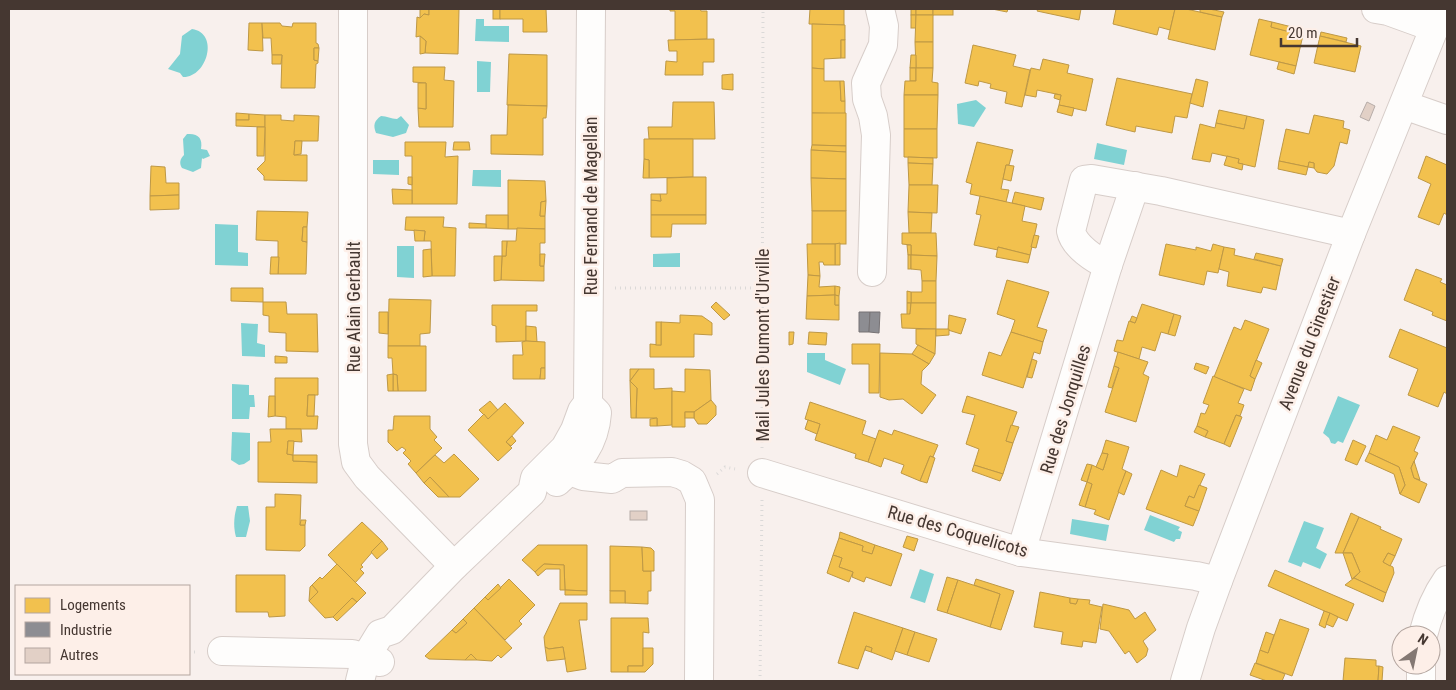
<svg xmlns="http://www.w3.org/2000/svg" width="1456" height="690" font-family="'Roboto Condensed',sans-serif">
  <rect width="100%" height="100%" fill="#f8f0ed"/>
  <g fill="#80d2d3">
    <path d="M476,19H484V26H509V42L475,41Z"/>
    <path d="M192,29C220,33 207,78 183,77L180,73L168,69L180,54L182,36Z"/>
    <path d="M477,61L491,62L490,92H477Z"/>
    <path d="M976,100L986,108L974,127L958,124L957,104Z"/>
    <path d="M381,116C387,116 391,119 397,119L401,116L409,125L406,133L393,137L376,133C373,125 374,121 381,116Z"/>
    <path d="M187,134C198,133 203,138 201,149L207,150L210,156L203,159L202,158L201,168L193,172L182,168C179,163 180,159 184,155L183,139Z"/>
    <path d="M1097,143L1127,150L1124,165L1094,159Z"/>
    <path d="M373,160H399V175L373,174Z"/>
    <path d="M473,170H501V187L472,186Z"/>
    <path d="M215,224L238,225V252L248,253V266L215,265Z"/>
    <path d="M397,246H414V278L397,277Z"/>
    <path d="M680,253V267H653V254Z"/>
    <path d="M241,323L258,324L257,343L265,345V357L242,356Z"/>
    <path d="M807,353H825V360L846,369L840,385L807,372Z"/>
    <path d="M232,384L249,385V395H254L255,407H250L249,419H232Z"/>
    <path d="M1338,396L1360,405L1343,443L1338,441L1335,444L1331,443L1329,438L1323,433Z"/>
    <path d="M232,432L250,433V460L244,464L239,465L231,460Z"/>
    <path d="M237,506H248L250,521L246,537H236C233,526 234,516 237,506Z"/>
    <path d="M1150,515L1180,527L1178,530L1182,532L1180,539H1176L1174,542L1144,530Z"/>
    <path d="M1072,519L1109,525L1106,541L1070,534Z"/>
    <path d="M1304,521L1324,528L1316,548L1327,554L1320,569L1303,562L1301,567L1288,562Z"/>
    <path d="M920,569L934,574L925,603L910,598Z"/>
  </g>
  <g fill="#f2c14e" stroke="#be9845">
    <path d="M420,9H429V15L424,14L420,18Z"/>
    <path d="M429,9H459L458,54L425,53L426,41L420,36L416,37L417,17L420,18L424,14L429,15Z"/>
    <rect x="493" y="9" width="7" height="10"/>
    <path d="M500,9H546L547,32H523V19H500Z"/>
    <path d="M670,9H700L701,11H707V39L675,40V11H670Z"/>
    <path d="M810,9H844V25L809,24Z"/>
    <rect x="911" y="9" width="5" height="6"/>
    <rect x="916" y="9" width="17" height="6"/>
    <rect x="933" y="9" width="20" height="6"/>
    <path d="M992,9H1008L1007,12Z"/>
    <path d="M1038,9H1081L1079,20L1037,11Z"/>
    <path d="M1116,9H1175L1170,30L1159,27L1157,35L1113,24Z"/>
    <path d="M1175,9H1186L1222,17L1215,50L1168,39Z"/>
    <path d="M1200,9H1209L1224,12L1222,17L1200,12Z"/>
    <rect x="911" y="15" width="5" height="13"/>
    <path d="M916,15H933V42H915Z"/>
    <path d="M1259,19L1272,22L1271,27L1303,35L1296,66L1250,55Z"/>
    <path d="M1272,22L1292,27L1290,32L1271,27Z"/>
    <path d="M249,23H262L263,51L248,50Z"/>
    <path d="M262,23H280L282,26L292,27L293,23H316V43L318,44L319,48H314V60L318,61V63L316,64L315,88H281L282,55H272L271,38H263Z"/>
    <path d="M812,24L845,25V40H841V58L824,59V69L812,68Z"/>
    <path d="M1321,32L1347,38L1346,42L1320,36Z"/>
    <path d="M420,36L426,41L425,53L420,54Z"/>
    <path d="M1320,36L1361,46L1355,72L1314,63Z"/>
    <path d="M714,39V62H703V75H665L666,61L677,62V51H669L668,40Z"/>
    <rect x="841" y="40" width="4" height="18"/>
    <path d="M915,42H933V68H916Z"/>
    <path d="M973,45L1016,55L1013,66L1030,70L1022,107L1005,103L1007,92L990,88L991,84L979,81L978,86L965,83Z"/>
    <path d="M314,48H319L318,61L314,60Z"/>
    <path d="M509,54L547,55V106L507,105Z"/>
    <path d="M272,55H282L281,64H272Z"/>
    <path d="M911,55H916V68H910Z"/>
    <path d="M1043,59L1069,65L1067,73L1093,79L1086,111L1059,105L1061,95L1037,90L1036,97L1025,95L1031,68L1040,70Z"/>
    <path d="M1279,62L1296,66L1294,74L1277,69Z"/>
    <path d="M413,67H445L444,80L454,81L453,127H419L418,108L426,109V83L413,82Z"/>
    <path d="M812,68L824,69V81H840L841,101H845V114L812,113Z"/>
    <rect x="910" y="68" width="6" height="13"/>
    <path d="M916,68H933L932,82L938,83V95H904L905,81H916Z"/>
    <path d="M733,74V90L722,89V75Z"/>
    <path d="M1117,78L1192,94L1187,118L1175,116L1172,133L1136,126L1135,132L1106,125Z"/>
    <path d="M1196,79L1208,82L1203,107L1190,103Z"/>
    <path d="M840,81H844L845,101H841Z"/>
    <path d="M418,83H426V109L418,108Z"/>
    <path d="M1055,94L1061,95L1060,100L1054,98Z"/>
    <path d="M904,95H938L937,129H904Z"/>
    <path d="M673,102H714L715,139H649L648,127H672Z"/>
    <path d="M508,105L547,106L546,118H543V155L491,154V135H507Z"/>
    <path d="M1059,105L1074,108L1072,116L1057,112Z"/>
    <path d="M1219,110L1247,116L1244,129L1216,123Z"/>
    <path d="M236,113L249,114V120H236Z"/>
    <path d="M812,113H846V146L812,145Z"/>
    <path d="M249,114L265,115V127L236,126V120H249Z"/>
    <path d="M265,115H281V120L294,121V115L319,116L318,141H295L294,155H307V181L264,180V176L257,169L265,161Z"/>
    <path d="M1314,115L1344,121L1343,128L1350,130L1347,144L1340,142L1334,166L1327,174L1317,172L1314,168V163L1309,162L1308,167L1279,161L1286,129L1309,134Z"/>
    <path d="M1247,116L1264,120L1255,167L1238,163L1239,159L1212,153L1210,162L1192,159L1200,124L1215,128L1216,123L1244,129Z"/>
    <path d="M257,127H265L264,156H257Z"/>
    <path d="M904,129H937V158L904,157Z"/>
    <path d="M644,139H693V177L649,178V160L644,159Z"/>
    <path d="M295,141H302L301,154L294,155Z"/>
    <path d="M405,142H446L445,157L458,156L457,204H412V156H405Z"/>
    <path d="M454,142H469L470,150H453Z"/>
    <path d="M977,142L1013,150L1009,165H1006L1001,189L1009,190L1006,202L970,194L972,184L966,182Z"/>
    <path d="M812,145L846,146V152L811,150Z"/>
    <path d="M811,150L846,152V179L811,178Z"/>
    <path d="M1227,156L1239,159L1238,163L1243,164L1242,170L1224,165Z"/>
    <path d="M1426,156L1447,165V215L1444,213L1439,225L1418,217L1431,184L1418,178Z"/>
    <path d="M908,157L933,158V164L908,163Z"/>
    <path d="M644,159L649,160V178H643Z"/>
    <path d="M1279,161L1308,167L1306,175L1278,169Z"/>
    <path d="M1309,162L1314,163V168L1308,167Z"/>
    <path d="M908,163L933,164L932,185H909Z"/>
    <path d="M1006,165L1014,166L1011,181L1003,179Z"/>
    <path d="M151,166L165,167L166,183H179V195L150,196Z"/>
    <path d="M408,177H412V185L408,184Z"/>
    <path d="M693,177H706V215H651V200L661,201L660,194H667V178Z"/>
    <path d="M811,178L846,179V211H812Z"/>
    <path d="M508,180L545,181L546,201L541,202L540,216H545V229H508Z"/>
    <path d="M909,185H938L937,213L908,212Z"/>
    <path d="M392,189L412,190V204H393Z"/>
    <path d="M1015,192L1044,198L1041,210L1012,203Z"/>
    <path d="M651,194H660L661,201L651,200Z"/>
    <path d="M179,195V209L150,210V196Z"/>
    <path d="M980,196L1025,206L1022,221L1037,224L1030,255L998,247V250L974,245L981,215L976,214Z"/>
    <path d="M546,201L545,216H540L541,202Z"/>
    <path d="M257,211L308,212L307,227H303L302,241L307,242L306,274H278V241L256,240Z"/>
    <rect x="812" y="211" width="34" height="33"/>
    <path d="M908,212L932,213L931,233H909Z"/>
    <path d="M486,215H508V229L486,228Z"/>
    <path d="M651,215H706V224H672L671,237H651Z"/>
    <path d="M406,217H444L443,227L456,228L455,276H432L431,241H424L425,231L405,230Z"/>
    <path d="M469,223L486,224V228H469Z"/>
    <path d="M303,227H307V242L302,241Z"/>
    <path d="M517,228L545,229V243H540V266H544V281L501,280L502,256H506L507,241H516Z"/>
    <path d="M414,230L425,231L424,241H415Z"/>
    <path d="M902,233H936L937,256L911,255V245L902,244Z"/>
    <path d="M1034,235L1039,236L1036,248L1031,247Z"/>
    <path d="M502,241H507L506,256H502Z"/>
    <path d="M840,243V265H835V244Z"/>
    <path d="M807,244H835V265H824L823,262H819L820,276L808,275Z"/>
    <path d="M1166,244L1196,250V247L1211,251L1213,244L1224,247L1218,273L1207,271L1204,285L1159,275Z"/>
    <path d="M907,245H911V255H908Z"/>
    <path d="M998,247L1030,255L1028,263L996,257Z"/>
    <path d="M1224,247L1235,249L1234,255L1281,266L1276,290L1263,287L1261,293L1227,286L1229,272L1219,269Z"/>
    <path d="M431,249L432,276L423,277V250Z"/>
    <path d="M1256,253L1283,259L1281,266L1254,259Z"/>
    <path d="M540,254H545L544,266H540Z"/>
    <rect x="908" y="255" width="3" height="14"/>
    <path d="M911,255L937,256L936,281H922L921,270L911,269Z"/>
    <path d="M494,256H502L501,280L494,281Z"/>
    <path d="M271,257H279L278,274H270Z"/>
    <path d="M1416,269L1442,279L1440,282L1447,285V321L1432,315L1433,312L1404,300Z"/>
    <path d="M808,275L820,276L819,287L835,286V295L807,296Z"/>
    <path d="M1007,280L1049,292L1037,327L1047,330L1043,342L1011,332L1015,320L997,314Z"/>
    <path d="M922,281H936V303H911V292H922Z"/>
    <path d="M835,286L840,287L839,296L835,295Z"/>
    <path d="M231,288H263V302L231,301Z"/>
    <path d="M907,291L911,292V303H907Z"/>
    <path d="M835,295V305H839V320L806,319L807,296Z"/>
    <path d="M835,295L839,296V305H835Z"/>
    <path d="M389,299L431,300L430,333L420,334V346H388Z"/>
    <path d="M263,302H286L287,314H317L318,352L286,351V333L269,332V316L263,315Z"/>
    <path d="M716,302L730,315L724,320L711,307Z"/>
    <path d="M907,303H911L910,314L907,315Z"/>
    <path d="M911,303H936V329L902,328L901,314H910Z"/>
    <path d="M1142,304L1174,314L1168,334L1161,332L1155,351L1142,347L1139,359L1114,351L1117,340L1123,341L1129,321L1135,323Z"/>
    <path d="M492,305H537V311H526V341L496,342V326L492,325Z"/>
    <path d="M379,312H388V334L379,333Z"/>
    <path d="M1174,314L1181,316L1175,336L1168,334Z"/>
    <path d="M680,315L702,316L712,323V335L694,334V357H650V344L661,345V322L680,323Z"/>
    <path d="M949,315L966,319L961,334L948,330Z"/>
    <path d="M1132,316L1137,318L1135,323L1130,321Z"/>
    <path d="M1245,320L1269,329L1250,376L1255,379L1251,391L1214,377L1234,327L1241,330Z"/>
    <rect x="656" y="322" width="5" height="23"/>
    <path d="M526,326L536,327L537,342L526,341Z"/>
    <path d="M916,329H936L935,354L916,344Z"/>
    <path d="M936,329H949V335L936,336Z"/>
    <path d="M1400,329L1447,348V394L1444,392L1438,407L1408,395L1418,369L1389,357Z"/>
    <path d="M789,332H794L793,344L789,345Z"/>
    <path d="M809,332L827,333L826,345L808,344Z"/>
    <path d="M1011,332L1043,342L1040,354L1034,352L1023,388L982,375L989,352L1001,356Z"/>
    <path d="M526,341L545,342V368H541L540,379H513V355H523L522,342Z"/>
    <path d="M852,344H880L879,393H869V364H852Z"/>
    <path d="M918,345L935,354L929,364L912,354Z"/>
    <path d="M388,346H426V391H398L397,375L393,374L392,358H388Z"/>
    <path d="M1118,352L1148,362L1143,374L1149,377L1136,422L1105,412L1119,368L1114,366Z"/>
    <path d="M880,353L912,354L929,364L922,371L921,384L936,395L922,414L903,399L889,400L880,397Z"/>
    <path d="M275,356L287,357V363H275Z"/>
    <path d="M1032,359L1037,361L1032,378L1027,377Z"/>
    <path d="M1256,360L1262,363L1255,379L1250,376Z"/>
    <path d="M1196,363L1209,367L1206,374L1194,369Z"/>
    <path d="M1114,366L1119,368L1112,388L1108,387Z"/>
    <path d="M541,368H545V379H540Z"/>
    <path d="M630,369H639L630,381Z"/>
    <path d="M639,369H654V389L672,388V425L657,426V418H636L637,388L630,381Z"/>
    <path d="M685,369L710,370L711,400L694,412H685V427H672V391L685,392Z"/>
    <path d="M393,374L397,375L398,391H393Z"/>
    <path d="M393,374V391H388L387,375Z"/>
    <path d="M1213,376L1244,389L1238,403L1244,405L1240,416L1236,415L1224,444L1205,437L1208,431L1197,426L1201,413L1205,414L1209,405L1203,403Z"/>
    <path d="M275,378H318V395H308L307,416H318L317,429H286V417L275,416Z"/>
    <path d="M630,381L637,388L636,418H631Z"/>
    <path d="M308,395H315L314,416H307Z"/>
    <path d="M269,396H275V416L268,417Z"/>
    <path d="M967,396L1017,412L1006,441L1013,443L1003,474L974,465L979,449L966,444L975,415L962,412Z"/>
    <path d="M711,400L716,406V415L707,424H698L694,418V412Z"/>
    <path d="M490,401L498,410L488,419L479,410Z"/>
    <path d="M810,402L866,421L862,434L876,439L868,462L855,458L856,454L815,440L820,424L805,419Z"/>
    <path d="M505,403L524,423L506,442L512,448L498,461L468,430L484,414L488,419Z"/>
    <rect x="685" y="412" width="9" height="6"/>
    <path d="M1236,415L1242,417L1230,447L1224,444Z"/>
    <path d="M394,416H430V429L437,437L434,440L442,448L416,473L408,464L411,461L403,453L406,450L402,447L397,451L388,442V430H393Z"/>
    <path d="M657,418V426H650V419Z"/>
    <path d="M808,420L820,424L817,434L805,429Z"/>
    <path d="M1011,425L1019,427L1013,443L1006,441Z"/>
    <path d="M1197,426L1208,431L1205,437L1194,432Z"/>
    <path d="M1393,426L1420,437L1414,451L1418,453L1411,468L1414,478L1427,484L1419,503L1400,494L1405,485L1399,467L1369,453L1376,435L1387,440Z"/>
    <path d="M270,429H301L302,442L288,441L287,454L293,455V461L317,462V483L258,482V442H271Z"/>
    <path d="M879,430L892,435L894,430L938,445L933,457L930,456L920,481L901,473L904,465L884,458L881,467L868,462Z"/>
    <path d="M512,436L516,441L511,446L506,442Z"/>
    <path d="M1106,440L1129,447L1122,469L1126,471L1109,520L1094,514L1096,510L1085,507L1092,484L1087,482L1092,465L1103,470L1108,454L1102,453Z"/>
    <path d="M1353,440L1366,446L1357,465L1345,460Z"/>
    <path d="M288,441H294L293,455L287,454Z"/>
    <path d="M1102,453L1108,454L1103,470L1096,467Z"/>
    <path d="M1369,453L1399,467L1405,485L1400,494L1394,474L1365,461Z"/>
    <path d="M454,454L479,479L460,497H449L430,477L424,483L416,473L435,455L444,463Z"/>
    <path d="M293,455H317V462L293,461Z"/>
    <path d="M930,456L935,458L927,483L920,481Z"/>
    <path d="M1414,461L1420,480L1414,478L1411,468Z"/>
    <path d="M1087,464L1092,465L1087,482L1081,480Z"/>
    <path d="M974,465L1003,474L1000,481L972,471Z"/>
    <path d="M1180,465L1205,474L1194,498L1189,496L1185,506L1199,511L1193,526L1146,509L1161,470L1177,477Z"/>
    <path d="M1126,471L1132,474L1124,495L1118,492Z"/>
    <path d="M430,477L449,497H438L424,483Z"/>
    <path d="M1087,482L1092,484L1085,507L1079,505Z"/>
    <path d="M1199,485L1207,488L1199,511L1185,506L1189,496L1194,498Z"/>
    <path d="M275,494L301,495L300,525H305V546L300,551L266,550V507H275Z"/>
    <path d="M1351,513L1359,517L1343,553H1335Z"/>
    <path d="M1359,517L1381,527L1380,529L1402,539L1395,556L1388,553L1383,562L1393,567L1394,573L1386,593L1354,578L1360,572L1352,553H1343Z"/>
    <path d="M301,520H306L305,525H300Z"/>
    <path d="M362,522L382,541L361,565L363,567L360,569L364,573L355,583L328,555Z"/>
    <path d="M840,532L875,545L872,554L862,551L863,546L839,538Z"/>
    <path d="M907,536L918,539L914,551L903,547Z"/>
    <path d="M839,538L863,546L862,551L872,554L875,545L902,554L891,586L866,577L864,582L852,577L853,572L839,567L842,558L833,555Z"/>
    <path d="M382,541L388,549L377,559L371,552Z"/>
    <path d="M538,545H587V591L565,590L564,565L544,564L535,572L522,560Z"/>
    <path d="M610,546L642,547L643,571H651V591H648V604L625,603V591H610Z"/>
    <path d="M642,547L651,548L654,551V571H643Z"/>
    <path d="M1343,553H1352L1360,572L1352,579Z"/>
    <path d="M1388,553L1395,556L1390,566L1383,562Z"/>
    <path d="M833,555L842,558L839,567L853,572L849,582L827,573Z"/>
    <path d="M337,564L366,593L357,602L352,598L333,617L325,618L309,601L318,592L312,585L320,577L322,579Z"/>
    <path d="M544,564L564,565L565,590H560V569H546L538,576L535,572Z"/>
    <path d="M1275,570L1354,604L1347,621L1268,586Z"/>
    <path d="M236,575H285V616L269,617L268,612H236Z"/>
    <path d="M947,577L958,580L947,613L937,610Z"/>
    <path d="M1354,578L1386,593L1383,602L1345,585Z"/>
    <path d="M509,579L535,605L519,621L522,624L505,640L474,608L485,597L488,600Z"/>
    <path d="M976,579L1014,591L1001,630L990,627L1000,594L974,585Z"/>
    <path d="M958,580L1000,594L990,627L947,613Z"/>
    <path d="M498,584L501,588L488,600L485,597Z"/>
    <path d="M312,585L318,592L309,601L310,587Z"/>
    <path d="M565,590L587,591V595H565Z"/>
    <rect x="610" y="591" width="15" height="12"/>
    <path d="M1040,592L1070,598V603L1076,604L1078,599L1090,600L1089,604L1102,607L1096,643L1083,641L1082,647L1061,644L1063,632L1034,627Z"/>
    <path d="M352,598L357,602L337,621L333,617Z"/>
    <path d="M1070,598L1078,599L1076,604L1070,603Z"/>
    <path d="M560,603H587V620H579L586,669L567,672L563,647L549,649L545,647L544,637Z"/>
    <path d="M1103,604L1129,610L1135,619L1145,612L1156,630L1143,641L1148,649L1146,656L1137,663L1129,651L1125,654L1109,631L1100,629Z"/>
    <path d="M474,608L512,648L501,658L498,655L492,661L477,660L471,654L465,660L429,659L425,656L452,630L456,633L467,623L463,619Z"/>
    <path d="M1324,611L1330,613L1325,628L1319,625Z"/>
    <path d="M854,612L903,628L892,660L871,652L872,648L866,646L858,669L838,663Z"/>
    <path d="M1330,613L1338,617L1333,627L1326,624Z"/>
    <path d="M611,618H648L649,633L643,632V666H628V672H611Z"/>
    <path d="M463,619L467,623L456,633L452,630Z"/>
    <path d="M1280,619L1309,629L1292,676L1256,663L1260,650L1268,653Z"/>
    <path d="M903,628L915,632L907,655L895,651Z"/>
    <path d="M915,632L937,639L929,662L907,655Z"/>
    <path d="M1266,632L1274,635L1268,653L1260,650Z"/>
    <path d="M866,646L872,648L871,652L865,650Z"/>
    <path d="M545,647L549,649L563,647L565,659L547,661Z"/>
    <path d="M643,648H653V664L645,672H628V666H643Z"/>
    <path d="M471,654L477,660H465Z"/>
    <path d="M1345,658L1376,660V666H1379L1378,681H1343Z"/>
    <path d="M1255,663L1285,674L1282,681H1267L1250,675Z"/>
    <path d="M1379,666L1383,667L1382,681H1378Z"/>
  </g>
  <g fill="#8d8d92" stroke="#777375">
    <path d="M859,312H870L869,332H859Z"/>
    <path d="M870,312H880L879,333L869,332Z"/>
  </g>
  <g fill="#e2d0c6" stroke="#b6aca8">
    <path d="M1367,102L1375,106L1369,121L1360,117Z"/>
    <rect x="630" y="511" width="17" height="9"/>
  </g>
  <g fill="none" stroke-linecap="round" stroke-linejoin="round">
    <defs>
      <g id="minor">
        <path d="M353,9V444L356,462L367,477L454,566"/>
        <path d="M1376,9L1388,11L1435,28"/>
        <path d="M1404,105L1447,120"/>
        <path d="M1108,265C1095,260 1074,246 1071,231L1084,180L1092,179L1161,191L1351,234"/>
        <path d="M872,272L876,135L873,116L867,99L866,83L883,45L884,26L880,9"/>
        <path d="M570,471L583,476L612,479L622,473L672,472L682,475L692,481L700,500L699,681"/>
        <path d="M762,473L1021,552L1196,576L1218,581"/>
        <path d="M557,482C579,463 595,443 597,413L592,408"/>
        <path d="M1021,552L1108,265L1135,186"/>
        <path d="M1423,635C1428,615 1435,597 1447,580"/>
        <path d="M222,651L352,654L380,662"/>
        <path d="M1421,665V681"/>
        <path d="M360,681L366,657L380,634L392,630L454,566L532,492L535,478L565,448L575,430L582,411L588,403L591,9"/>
        <path d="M1185,681L1201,628L1218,581L1351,234L1442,9"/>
      </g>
    </defs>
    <use href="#minor" stroke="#d7cdc9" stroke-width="30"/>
    <g stroke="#dbd9d8" stroke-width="3" stroke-dasharray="1 4" stroke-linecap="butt">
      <path d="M615,288H762"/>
      <path d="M762,448L763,9"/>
      <path d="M717,474L725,467L735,469"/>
      <path d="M189,652H196"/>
      <path d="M760,681L762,499"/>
    </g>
    <use href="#minor" stroke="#fefdfc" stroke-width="28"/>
  </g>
  <g text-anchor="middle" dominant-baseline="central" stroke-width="5" stroke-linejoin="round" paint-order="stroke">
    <g font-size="18" fill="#453731" stroke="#fdefe8">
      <text transform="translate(590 206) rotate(-90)">Rue Fernand de Magellan</text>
      <text transform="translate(353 307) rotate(-90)">Rue Alain Gerbault</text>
      <text transform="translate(1309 343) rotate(-69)">Avenue du Ginestier</text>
      <text transform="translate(762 345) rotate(-90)">Mail Jules Dumont d'Urville</text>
      <text transform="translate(1065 409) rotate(-73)">Rue des Jonquilles</text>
      <text transform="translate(958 531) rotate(16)">Rue des Coquelicots</text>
    </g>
  </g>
  <rect width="1456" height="690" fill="none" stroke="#453731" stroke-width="20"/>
  <rect x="15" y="585" width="175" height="90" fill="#fdefe8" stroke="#b3a59f"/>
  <rect x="25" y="598" width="25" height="15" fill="#f2c14e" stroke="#b3a59f"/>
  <text x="60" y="610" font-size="15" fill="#453731">Logements</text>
  <rect x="25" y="622" width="25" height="15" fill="#8d8d92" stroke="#b3a59f"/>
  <text x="60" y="635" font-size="15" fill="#453731">Industrie</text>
  <rect x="25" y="648" width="25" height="15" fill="#e2d0c6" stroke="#b3a59f"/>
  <text x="60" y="660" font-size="15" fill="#453731">Autres</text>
  <g transform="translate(1416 650) rotate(33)"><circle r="24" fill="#fdefe8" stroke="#b3a59f"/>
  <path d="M0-4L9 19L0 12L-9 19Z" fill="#847873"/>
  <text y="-8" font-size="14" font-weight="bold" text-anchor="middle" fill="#453731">N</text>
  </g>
  <path d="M1281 38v8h76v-8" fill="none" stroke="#453731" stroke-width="2.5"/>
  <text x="1288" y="38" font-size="15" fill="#453731" stroke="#fdefe8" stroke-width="4" paint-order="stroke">20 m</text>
</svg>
